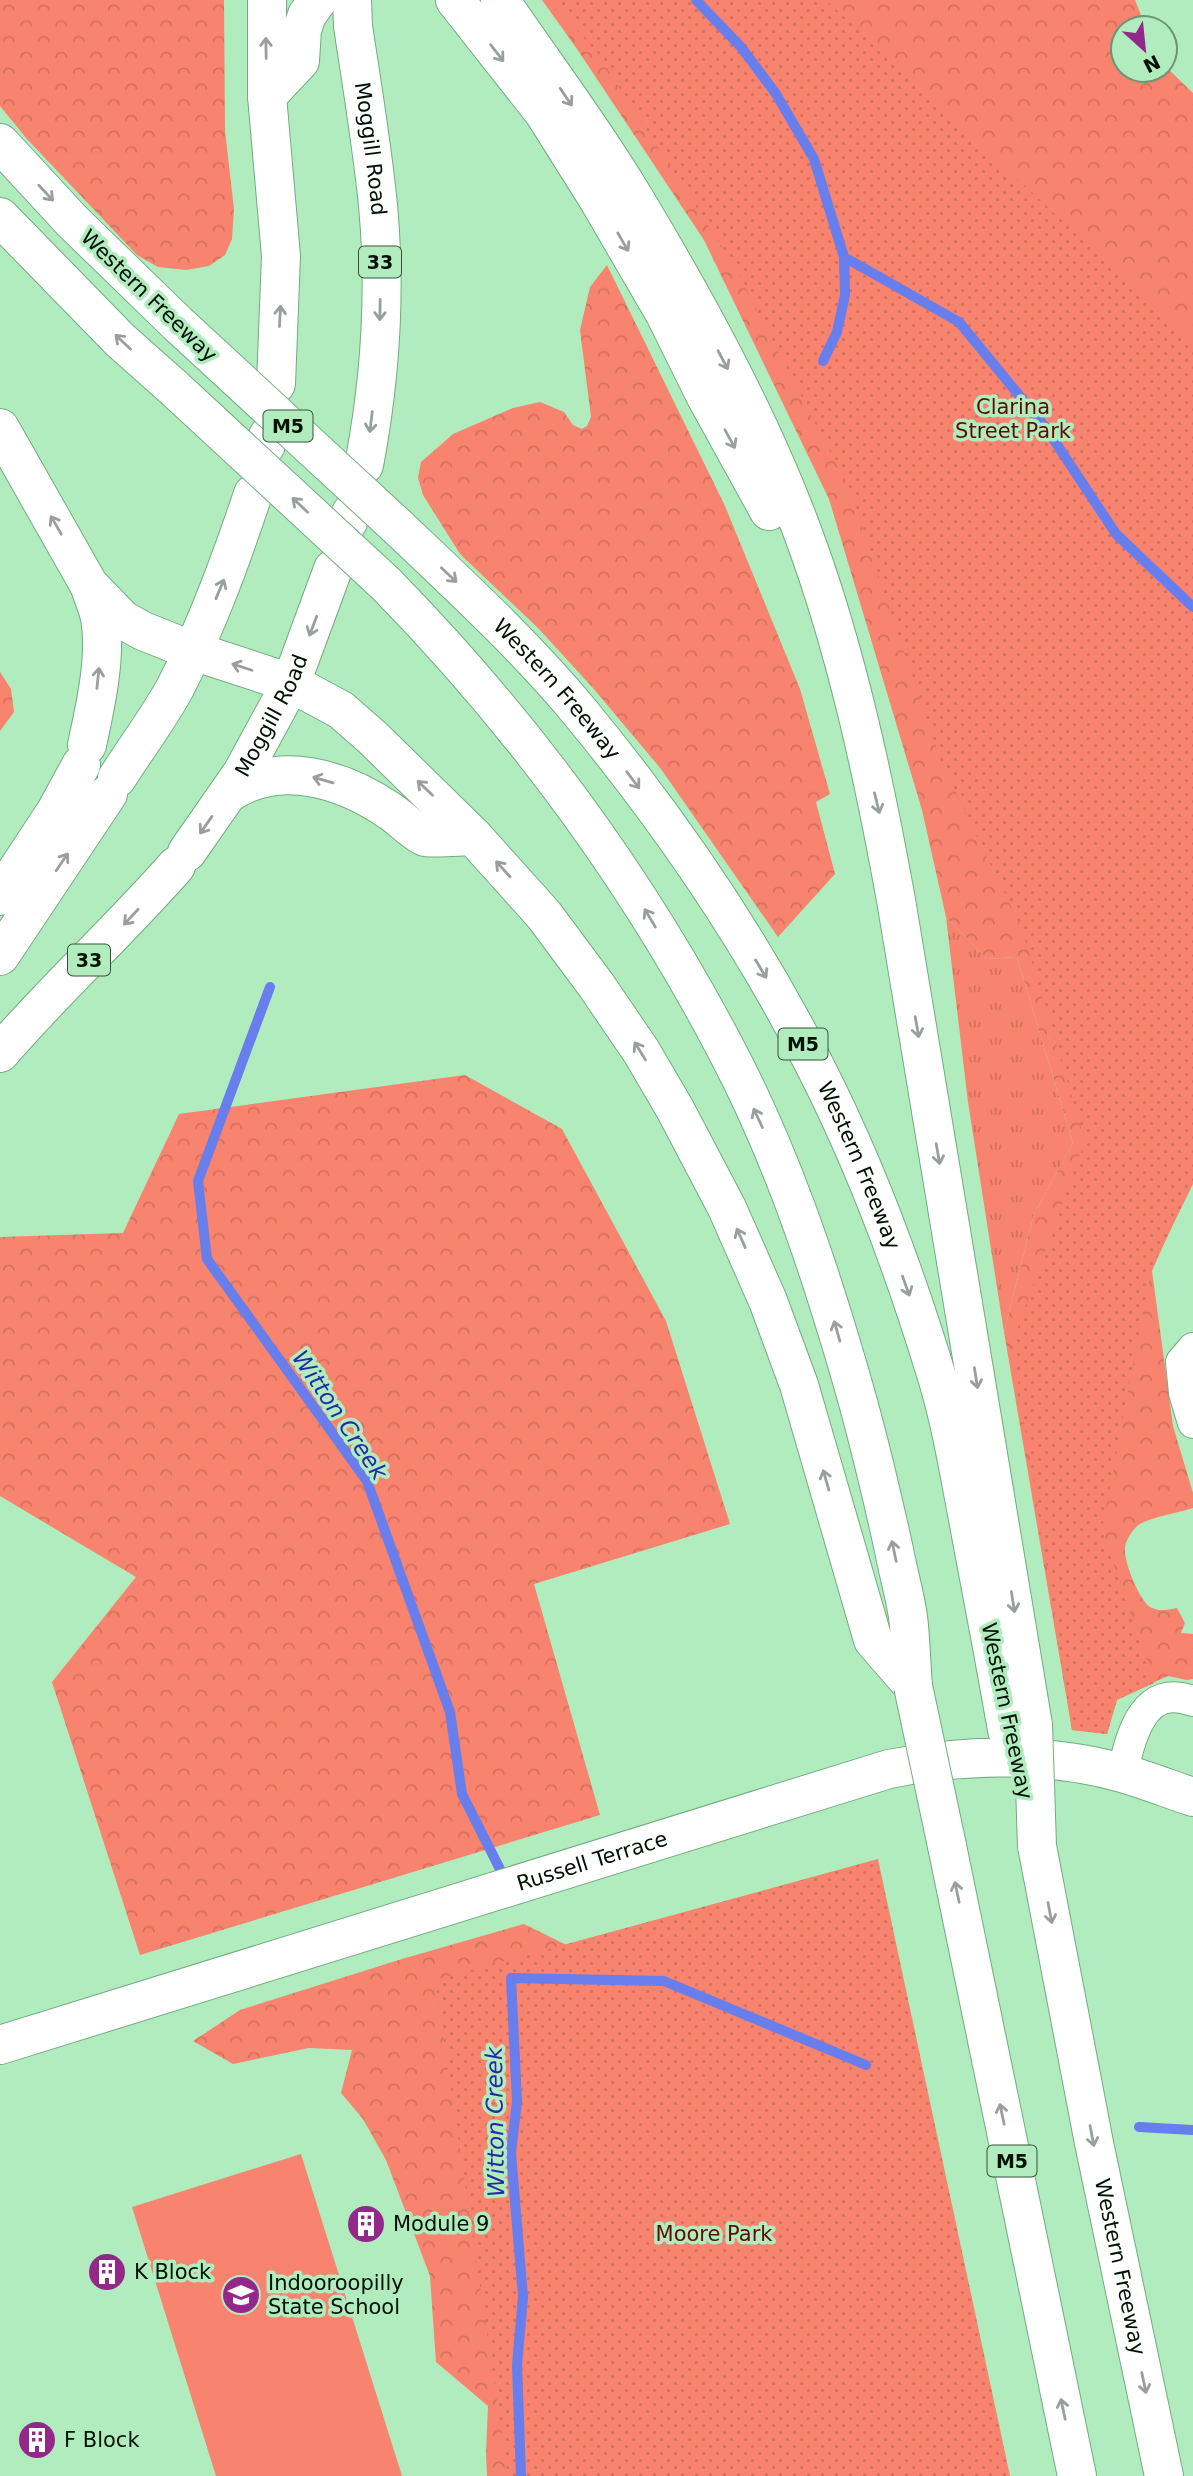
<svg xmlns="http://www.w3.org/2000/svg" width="1193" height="2476" font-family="'DejaVu Sans',sans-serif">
  <defs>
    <pattern id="grass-tufts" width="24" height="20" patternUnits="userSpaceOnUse" patternTransform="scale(1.75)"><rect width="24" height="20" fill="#f8836e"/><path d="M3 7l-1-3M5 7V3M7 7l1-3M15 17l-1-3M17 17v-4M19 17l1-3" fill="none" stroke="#d3705e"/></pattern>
    <pattern id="forest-crowns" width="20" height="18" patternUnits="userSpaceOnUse" patternTransform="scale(1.75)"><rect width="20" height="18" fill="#f8836e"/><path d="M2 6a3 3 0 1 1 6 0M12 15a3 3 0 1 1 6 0" fill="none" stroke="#d3705e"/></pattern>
    <pattern id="park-dots" width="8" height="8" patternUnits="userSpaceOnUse" patternTransform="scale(1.75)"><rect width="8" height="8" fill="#f8836e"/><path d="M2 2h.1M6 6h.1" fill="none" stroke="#d3705e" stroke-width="1.8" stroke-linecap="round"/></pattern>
  </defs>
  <rect width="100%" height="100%" fill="#b0ecbe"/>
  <path fill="url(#grass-tufts)" d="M946,917L987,959L1017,957L1073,1143L1034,1214L1004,1332L968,1102Z"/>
  <g fill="url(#forest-crowns)">
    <path d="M0,0H224L225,131L234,209L232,239L225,255L209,266L186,270L158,267L137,255L27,139L0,106Z"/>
    <path d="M542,0H1135L1146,28H1123V70H1165V66L1193,93V1178L1152,1271L1173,1426L1193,1493V1508C1181,1512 1149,1518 1140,1524C1133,1528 1126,1540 1125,1547C1123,1560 1139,1600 1150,1607C1160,1612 1167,1610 1177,1608L1185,1623L1181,1633L1193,1634V1679L1187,1680L1168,1676L1117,1699L1107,1734L1072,1730L1004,1332L1034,1214L1073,1143L1017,957L987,959L946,917L922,810L829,499L704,240L577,49Z"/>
    <path d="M607,265L725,506L800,689L830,794L816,802L835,874L778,937L661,769L593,688L539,629L460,554L423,495L418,478L421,462L453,434L513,408L540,402L564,412L573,425L582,429L587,426L591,417L580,330L590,287Z"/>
    <path d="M0,672L11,689L14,712L0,731Z"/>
    <path d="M465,1075L562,1129L666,1321L730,1524L534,1584L600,1815L140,1955L52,1682L136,1577L0,1496V1237L123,1233L179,1114Z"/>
    <path d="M524,1924L603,1963L601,2476H487L486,2454L488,2406L436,2362L430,2276L386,2160L363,2119L341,2093L352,2050L309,2048L233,2064L193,2041L240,2010L402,1959Z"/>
  </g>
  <g fill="url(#park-dots)">
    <path d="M551,0H826L1193,343V1184L1151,1270L1102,1530L1154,1683L1117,1700L1107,1734L1072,1730L1012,1344L1085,1141L1022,929L942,764L850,491L735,267L597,53Z"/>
    <path d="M878,1859L1010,2476H508L435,1980Z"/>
  </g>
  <path fill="#f8836e" d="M301,2154L402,2476H216L132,2207Z"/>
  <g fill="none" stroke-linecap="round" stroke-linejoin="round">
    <g stroke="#677eec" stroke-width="10">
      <path d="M696,0L741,47L776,94L814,159L844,257L845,295L837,332L823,361"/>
      <path d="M844,257L959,322L1046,428L1116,534L1193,607"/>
      <path d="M270,987L198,1181L207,1259L367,1481L450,1712L462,1794L503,1875"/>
      <path d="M1139,2127L1193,2130"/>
      <path d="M521,2476L517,2365L523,2297L511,2153L517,2101L511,1978L664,1981L866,2065"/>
    </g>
    <defs>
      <g id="street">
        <path d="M1193,1348L1181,1362L1184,1393L1193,1423"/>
        <path d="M1122,1773C1131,1738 1142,1682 1193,1701"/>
      </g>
      <g id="secondary">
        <path id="s1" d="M0,2045L889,1769C964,1754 1047,1752 1122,1773C1146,1780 1169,1789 1193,1797"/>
      </g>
      <g id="highway">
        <path d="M267,0V96L281,256L276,384"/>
        <path id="s2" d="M352,0L353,26C362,86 372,145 378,205C386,291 380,381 364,465"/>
        <path d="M455,0L544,113L598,199L665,314L705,395L769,511"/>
        <path d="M500,0C542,62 589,124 628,188C694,297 760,416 804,536C847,652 874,779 896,900L1033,1725"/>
        <path d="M267,96L300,61L302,30L307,15L318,0"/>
        <path d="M0,143L72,221L177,323"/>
        <path d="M0,217L120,340L174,388"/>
        <path d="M0,428L89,585L123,620L143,631L193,651L291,683L341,710L373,738L473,836L544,915L596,985L641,1051L675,1109L727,1208L768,1301L799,1385L873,1640L913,1686"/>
        <path d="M266,445L268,436"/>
        <path d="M348,522L351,513"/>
        <path id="s3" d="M399,528C461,587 524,645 579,711C669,820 752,941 816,1068C864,1162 906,1275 937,1377C951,1423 959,1472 968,1519C981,1589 995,1660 1007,1730"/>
        <path d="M386,584C522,723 638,880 728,1053C781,1154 818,1264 850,1374C867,1432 881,1491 894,1550C898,1572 905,1595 908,1617C911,1640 911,1663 913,1686"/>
        <path d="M87,745C95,708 107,656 100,618C98,608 93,597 90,587"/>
        <path d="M117,778C136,748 158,719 175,688C207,626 231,560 253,494"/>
        <path d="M229,793C280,759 343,779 390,811C398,816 418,835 425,837C432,839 463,836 473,836"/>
        <path id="s4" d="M187,852L242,773L291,683L333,569"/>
        <path d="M0,896L56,811L81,765"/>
        <path d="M0,956L108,794"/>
        <path d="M0,1053C56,988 120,930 176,866"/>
        <path d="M947,1846L1077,2476"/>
        <path id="s5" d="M1037,1846L1094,2143L1164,2476"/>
      </g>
    </defs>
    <use href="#street" stroke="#72ab81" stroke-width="32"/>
    <use href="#secondary" stroke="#72ab81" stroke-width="40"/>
    <use href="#highway" stroke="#72ab81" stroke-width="40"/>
    <use href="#street" stroke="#fff" stroke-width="30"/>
    <use href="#secondary" stroke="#fff" stroke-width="38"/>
    <use href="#highway" stroke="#fff" stroke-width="38"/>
    <defs>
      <g id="highway-bridge">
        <path d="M177,323L399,528"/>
        <path d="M174,388L386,584"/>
        <path d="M913,1686L947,1846"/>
        <path d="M1033,1725L1037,1846"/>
      </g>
    </defs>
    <use href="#highway-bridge" stroke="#72ab81" stroke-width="40" stroke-linecap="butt"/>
    <use href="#highway-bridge" stroke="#fff" stroke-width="38"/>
  </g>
  <defs><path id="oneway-shaft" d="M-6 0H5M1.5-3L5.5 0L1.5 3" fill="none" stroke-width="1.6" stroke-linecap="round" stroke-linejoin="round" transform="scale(1.75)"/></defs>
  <g stroke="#999f9a">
    <use href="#oneway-shaft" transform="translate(266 48) rotate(-91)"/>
    <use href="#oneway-shaft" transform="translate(497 53) rotate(52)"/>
    <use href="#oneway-shaft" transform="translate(566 97) rotate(56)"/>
    <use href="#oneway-shaft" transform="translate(46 193) rotate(47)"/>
    <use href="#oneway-shaft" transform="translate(623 242) rotate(60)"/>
    <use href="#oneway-shaft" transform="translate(380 310) rotate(91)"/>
    <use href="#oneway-shaft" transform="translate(280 316) rotate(-87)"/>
    <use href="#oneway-shaft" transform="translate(123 342) rotate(-137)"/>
    <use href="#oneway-shaft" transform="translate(723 360) rotate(62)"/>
    <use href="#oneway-shaft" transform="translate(371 422) rotate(97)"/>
    <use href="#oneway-shaft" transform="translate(730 439) rotate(61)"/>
    <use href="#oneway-shaft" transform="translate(300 505) rotate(-137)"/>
    <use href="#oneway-shaft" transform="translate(56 525) rotate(-120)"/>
    <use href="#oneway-shaft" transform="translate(449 575) rotate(43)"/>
    <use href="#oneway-shaft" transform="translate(220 589) rotate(-67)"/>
    <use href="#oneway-shaft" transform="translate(313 626) rotate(111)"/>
    <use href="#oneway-shaft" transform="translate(242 667) rotate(-162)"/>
    <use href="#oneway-shaft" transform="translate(98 678) rotate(-84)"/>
    <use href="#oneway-shaft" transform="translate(323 780) rotate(-164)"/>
    <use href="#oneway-shaft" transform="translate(633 780) rotate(53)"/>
    <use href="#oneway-shaft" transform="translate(425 788) rotate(-136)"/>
    <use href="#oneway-shaft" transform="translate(877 803) rotate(76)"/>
    <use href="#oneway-shaft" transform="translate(206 825) rotate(125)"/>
    <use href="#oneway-shaft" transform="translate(62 862) rotate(-56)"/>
    <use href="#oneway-shaft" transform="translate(503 869) rotate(-132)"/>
    <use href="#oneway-shaft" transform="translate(131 917) rotate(133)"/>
    <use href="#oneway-shaft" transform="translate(650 918) rotate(-121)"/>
    <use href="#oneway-shaft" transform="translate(761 969) rotate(59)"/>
    <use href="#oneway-shaft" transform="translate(917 1027) rotate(80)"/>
    <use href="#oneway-shaft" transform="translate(640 1051) rotate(-122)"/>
    <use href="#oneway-shaft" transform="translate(758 1118) rotate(-115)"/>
    <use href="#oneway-shaft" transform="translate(938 1154) rotate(80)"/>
    <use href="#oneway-shaft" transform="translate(741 1238) rotate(-114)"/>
    <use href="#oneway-shaft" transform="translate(906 1286) rotate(70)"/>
    <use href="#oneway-shaft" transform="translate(837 1331) rotate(-106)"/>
    <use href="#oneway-shaft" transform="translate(976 1378) rotate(81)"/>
    <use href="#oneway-shaft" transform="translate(826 1480) rotate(-106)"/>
    <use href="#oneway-shaft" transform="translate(894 1551) rotate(-102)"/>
    <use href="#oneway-shaft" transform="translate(1013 1602) rotate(81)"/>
    <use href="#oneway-shaft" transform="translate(957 1892) rotate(-102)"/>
    <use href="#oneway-shaft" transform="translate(1050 1913) rotate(79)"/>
    <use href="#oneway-shaft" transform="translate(1002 2114) rotate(-102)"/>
    <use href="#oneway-shaft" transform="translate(1092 2136) rotate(79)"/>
    <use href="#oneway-shaft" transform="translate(1144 2383) rotate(78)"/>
    <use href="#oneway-shaft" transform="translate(1063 2409) rotate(-102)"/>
  </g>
  <defs>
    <symbol id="building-disc" viewBox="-11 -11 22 22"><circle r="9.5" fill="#93288a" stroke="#b0ecbe"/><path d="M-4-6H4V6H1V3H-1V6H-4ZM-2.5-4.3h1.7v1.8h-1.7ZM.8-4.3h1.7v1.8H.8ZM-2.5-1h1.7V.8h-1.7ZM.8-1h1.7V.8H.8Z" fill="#fff"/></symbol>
    <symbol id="school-disc" viewBox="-11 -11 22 22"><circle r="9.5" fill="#93288a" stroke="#b0ecbe"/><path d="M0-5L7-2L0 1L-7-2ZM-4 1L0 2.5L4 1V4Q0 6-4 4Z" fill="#fff"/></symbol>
  </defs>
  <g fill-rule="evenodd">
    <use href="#building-disc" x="344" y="2202" width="44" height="44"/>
    <use href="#building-disc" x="85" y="2250" width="44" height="44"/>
    <use href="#school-disc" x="219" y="2273" width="44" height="44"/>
    <use href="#building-disc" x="15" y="2418" width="44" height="44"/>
  </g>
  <g text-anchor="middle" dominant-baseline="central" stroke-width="7" stroke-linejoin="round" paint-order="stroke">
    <g fill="#b0ecbe" stroke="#35523b" stroke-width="2">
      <rect x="359" y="246.5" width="42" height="31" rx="5"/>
      <rect x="263.5" y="410.5" width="49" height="31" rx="5"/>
      <rect x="68" y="944.5" width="42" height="31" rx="5"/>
      <rect x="778.5" y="1028.5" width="49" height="31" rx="5"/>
      <rect x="987.5" y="2145.5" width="49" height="31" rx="5"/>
    </g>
    <g font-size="19" font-weight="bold" fill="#001003">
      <text x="380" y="262">33</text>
      <text x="288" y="426">M5</text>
      <text x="89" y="960">33</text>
      <text x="803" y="1044">M5</text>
      <text x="1012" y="2161">M5</text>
    </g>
    <g font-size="21" fill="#001003" stroke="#b0ecbe">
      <text stroke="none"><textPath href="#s2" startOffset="150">Moggill Road</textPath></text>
      <text transform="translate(149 296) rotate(44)">Western Freeway</text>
      <text stroke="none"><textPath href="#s3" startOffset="226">Western Freeway</textPath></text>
      <text stroke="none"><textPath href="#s4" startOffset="161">Moggill Road</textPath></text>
      <text stroke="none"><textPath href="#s3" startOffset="793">Western Freeway</textPath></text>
      <text transform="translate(1007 1711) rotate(78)">Western Freeway</text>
      <text stroke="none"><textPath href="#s1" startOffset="620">Russell Terrace</textPath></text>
      <text stroke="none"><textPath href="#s5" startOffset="429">Western Freeway</textPath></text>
    </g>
    <g font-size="21" fill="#600c02" stroke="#b0ecbe">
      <text x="1013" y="407">Clarina<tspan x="1013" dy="24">Street Park</tspan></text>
      <text x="714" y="2234">Moore Park</text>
    </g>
    <g font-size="21" fill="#001003" stroke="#b0ecbe" text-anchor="start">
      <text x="393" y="2224">Module 9</text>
      <text x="134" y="2272">K Block</text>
      <text x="268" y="2283">Indooroopilly<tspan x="268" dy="24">State School</tspan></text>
      <text x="64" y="2440">F Block</text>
    </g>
    <g font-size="23" font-style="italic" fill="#2628a8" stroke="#b0ecbe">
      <text transform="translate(340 1415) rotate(56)">Witton Creek</text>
      <text transform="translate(495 2122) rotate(-91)">Witton Creek</text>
    </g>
  </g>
  <g transform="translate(1144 49) rotate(153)"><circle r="33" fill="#b0ecbe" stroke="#6a9473" stroke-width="2"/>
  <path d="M0-5L12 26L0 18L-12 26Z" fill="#93288a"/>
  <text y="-10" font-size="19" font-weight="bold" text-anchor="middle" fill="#001003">N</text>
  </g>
</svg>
